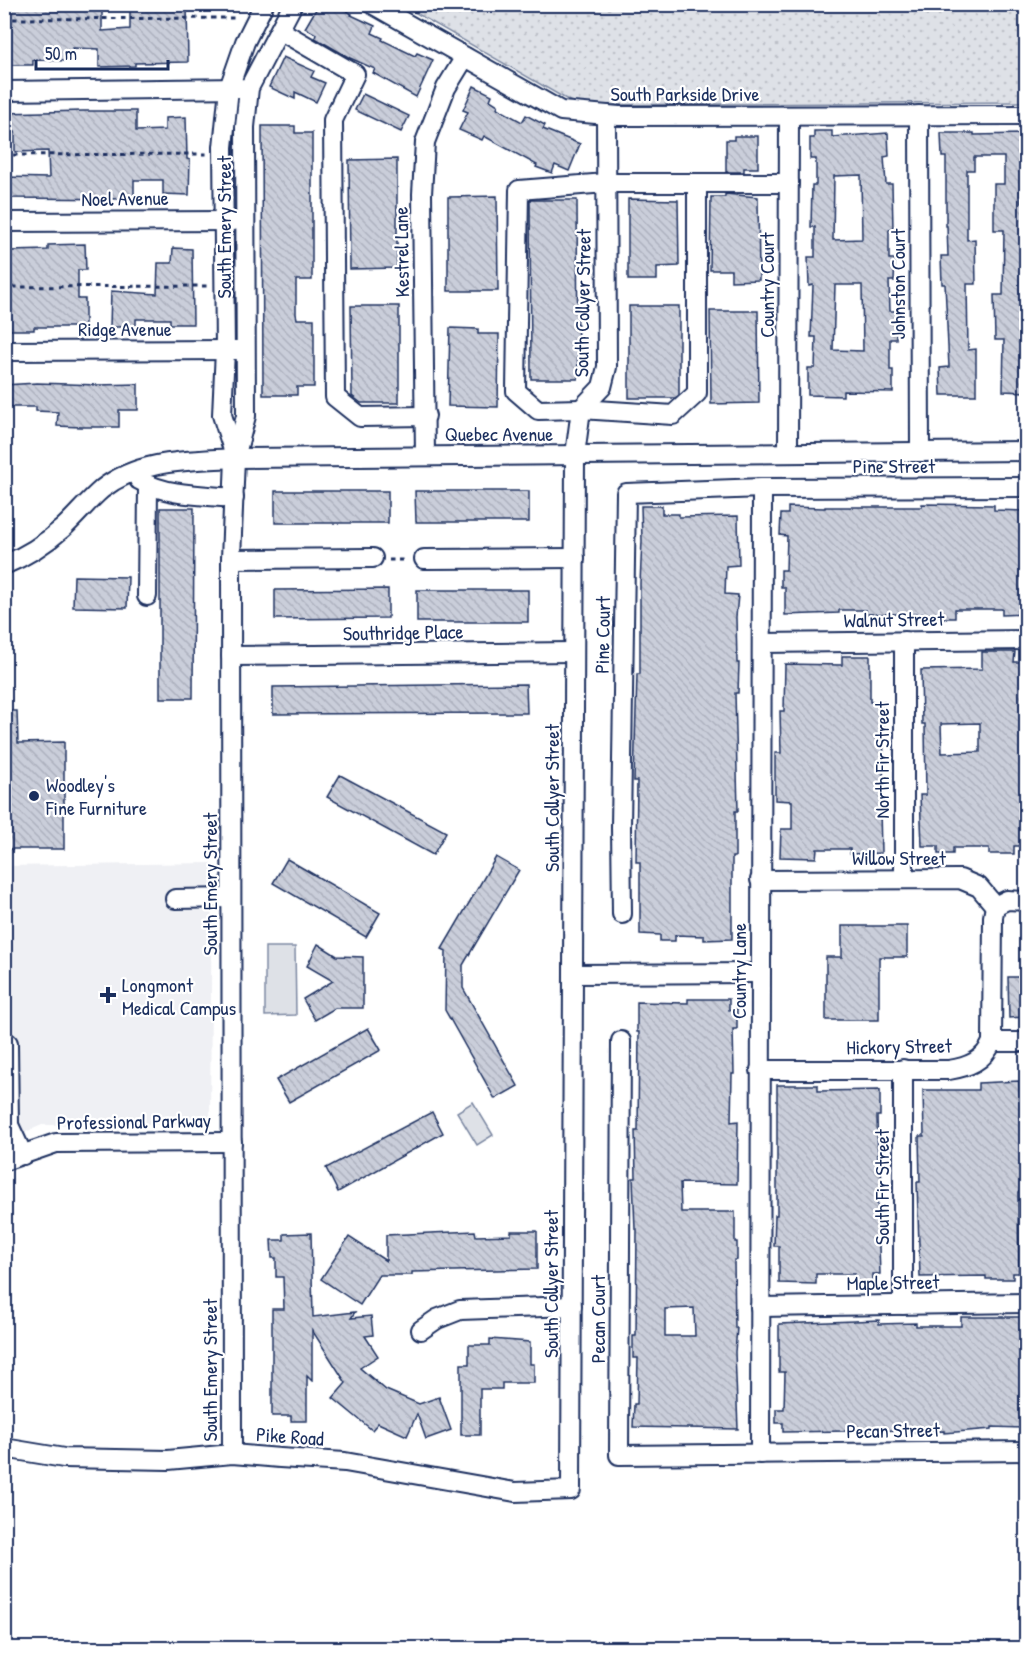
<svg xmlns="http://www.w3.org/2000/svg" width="1031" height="1653" font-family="'Patrick Hand',sans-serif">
  <defs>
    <pattern id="grass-dots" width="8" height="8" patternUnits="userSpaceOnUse" patternTransform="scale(1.5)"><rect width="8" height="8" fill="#dee1e7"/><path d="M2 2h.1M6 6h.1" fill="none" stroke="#bec1c9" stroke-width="1.8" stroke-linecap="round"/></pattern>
    <pattern id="building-back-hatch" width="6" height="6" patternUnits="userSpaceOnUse" patternTransform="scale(1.5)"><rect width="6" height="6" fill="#caceda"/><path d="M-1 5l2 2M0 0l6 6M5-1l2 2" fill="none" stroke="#adb1be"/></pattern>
  </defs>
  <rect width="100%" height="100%" fill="#fff"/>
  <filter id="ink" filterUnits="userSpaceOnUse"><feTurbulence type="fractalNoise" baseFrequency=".0167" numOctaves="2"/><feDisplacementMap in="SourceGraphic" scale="12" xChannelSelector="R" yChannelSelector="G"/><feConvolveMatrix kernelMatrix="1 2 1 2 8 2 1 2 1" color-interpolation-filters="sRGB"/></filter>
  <g filter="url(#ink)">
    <path fill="#eff0f4" d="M212,863L210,1124L42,1125L5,1141L4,866Z"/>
    <path fill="url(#grass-dots)" stroke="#7c88a2" stroke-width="1.5" d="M402,5H1026V102L588,105L573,103Z"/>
    <g fill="#dee1e7" stroke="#7c88a2" stroke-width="1.5">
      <path d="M265,947H295L296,1015L265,1016Z"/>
      <path d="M473,1102L493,1135L477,1145L457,1112Z"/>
    </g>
    <g fill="url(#building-back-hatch)" stroke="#1b2f5e" stroke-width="1.5" fill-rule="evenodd">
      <path d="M7,4H102V31L130,29V4H187L188,62L135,63V66L99,67V49L72,48L71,61L33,60V65H4V24L7,25Z"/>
      <path d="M319,4H336L352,14L351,15L375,26L372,33L383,38L382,40L415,56L417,53L433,60L416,97L373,73L375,69L350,58L315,38L316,34L305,28Z"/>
      <path d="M283,57L314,71L311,77L325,83L316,102L295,92V99L269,87Z"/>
      <path d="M474,86L492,95L490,100L498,105L497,108L522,122L526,115L545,125L543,129L580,144L569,171L555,165L552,173L536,167L537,165L484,136L482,140L459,130L468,112L463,110Z"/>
      <path d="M363,94L409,116L401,132L355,110Z"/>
      <path d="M83,111H136V131L165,130V118L186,117L187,159L190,160L189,195L163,194V180H134V199L4,198V177L49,178L48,151L15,152V132H4V113Z"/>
      <path d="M262,126H295V133H312V280H296V314L297,319H314V387H297V395H263Z"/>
      <path d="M814,131H832V137L888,133L889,156L884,157L886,184H892L893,229L889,230V259H895L894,281H889L890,311H896V339H890V370H893V392L843,391V396L808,395V368H815L816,337H811L813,285L809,286L808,257H815V227H811L812,185H816V159H810V138H814ZM861,175L862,239L833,240L834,176ZM835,285H862L863,351L833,350Z"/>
      <path d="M941,133H974V135L1023,134L1024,172H1021V203H1026L1025,257H1026V280H1022V312H1026L1025,392L1003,391L1004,340H995L994,295H1003L1004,230H994V184H1004V157H974V170H967V240L975,239L976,284H967L968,350L976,349V395H941L940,368L949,367L945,284H942L941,256H948L947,226H946V157H942Z"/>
      <path d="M734,136H758V168H744V172H726V140H734Z"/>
      <path d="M397,159V268L350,269L349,160Z"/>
      <path d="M725,194L758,197L759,280L731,281V270H710L711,197H725Z"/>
      <path d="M497,196L498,291H448V197Z"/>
      <path d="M628,199L678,200L679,266L657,267V280H628Z"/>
      <path d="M530,200H577L578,379H531Z"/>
      <path d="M85,244L86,270H78V299H85V327H34V330H4V261H10V251L48,250V245Z"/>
      <path d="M173,248L192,249L193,324H170V319H136V327H110L111,291L157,294L158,263H172Z"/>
      <path d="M351,306H399V403H361L352,396Z"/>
      <path d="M629,306H679V395L675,398H629Z"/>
      <path d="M710,311H758L759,403L711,404Z"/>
      <path d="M450,328L478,329V334H499L498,407L448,406Z"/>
      <path d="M37,383L98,385L138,384V410H119V427H81L57,426L58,412L36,411V407H4V385Z"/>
      <rect x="275" y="491" width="113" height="32"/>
      <path d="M415,491H529V522H416Z"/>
      <path d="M922,504L994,505V510L1026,511V614L1002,615V609H955V618H931V614H866V610H839V613L785,615V587H781V570H786L787,536L780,535L781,514H788V507L825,508V507H922Z"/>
      <path d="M641,506H662V514H679V517L738,516L739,565L726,566L725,594L738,595L736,617L737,663H739L738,693H735L738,811H735V857H732V939L704,940V936L675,935V941H660V935L640,934V862H636L637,781H634L637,674H640V583L642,541Z"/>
      <path d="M160,508H194L193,698H160Z"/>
      <path d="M74,576L128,577L127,608L73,607Z"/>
      <path d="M388,589V618L275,619V590Z"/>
      <rect x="417" y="590" width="111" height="32"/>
      <path d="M982,652H1015L1014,662H1023V734H1026V761H1022V846H1014V854H989V848H953V854H938V846H922L920,795H926L925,724H922L921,670L982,669ZM980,723V752L942,753L941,724Z"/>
      <path d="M842,656H870V702H884L883,809H880L881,853L850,854V849H817L816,858L780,857L781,829H792V801L775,800V753H781L780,711H784L785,664L842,665Z"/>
      <path d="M526,684L527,713L273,714V687Z"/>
      <path d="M4,711H17L18,743L64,742V849H4Z"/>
      <path d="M340,775L446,832L433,855L327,797Z"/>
      <path d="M496,857L519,870L463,965V988L518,1086L495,1099L445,1010L446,951L442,949Z"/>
      <path d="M287,859L380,913L366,937L273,883Z"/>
      <path d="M842,926H907V957H879V1020H826V957H842Z"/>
      <path d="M318,944L337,956L363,957V1008H335L315,1020L303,999L333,981L307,966Z"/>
      <path d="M1008,977H1026V1017L1009,1018Z"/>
      <path d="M688,999H729V1010L737,1009V1029H733L734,1074H732L731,1122L738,1121L737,1184L680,1183L681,1212H735V1242H737V1260H734L735,1328H737L735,1352L738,1429L633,1427L634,1404H637L638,1358H633V1336H636L637,1229H635L633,1178H636L635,1131H638L639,1032H637V1002L688,1003ZM694,1308L695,1336H665V1309Z"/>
      <path d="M368,1028L381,1050L289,1102L276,1080Z"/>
      <path d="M1019,1081L1021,1120H1025V1157H1023L1024,1192H1018L1019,1273H1013V1279H986V1276L920,1277L917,1182H920L919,1136H924L923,1090H978V1083Z"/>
      <path d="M777,1085H818V1091L880,1090V1116H877L878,1164H881L882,1191L877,1192L880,1274H873V1283H855V1274H816V1284L779,1283V1246H774L775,1215H777Z"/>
      <path d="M432,1112L443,1133L338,1192L326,1168Z"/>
      <path d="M475,1231L476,1236L511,1235V1231H537V1269L412,1272V1275H379L360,1305L321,1279L349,1237L386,1261V1235Z"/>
      <path d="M311,1233L313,1317L355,1312L351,1318L371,1316L373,1335L365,1336L378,1356L360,1368L386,1390L419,1404L439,1397L451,1430L426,1439L417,1414L407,1436L378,1423L372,1430L333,1398L346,1383L312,1330V1381L307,1376V1421H291V1416H272V1309H284L283,1277H276V1258H272L271,1240H284V1234Z"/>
      <path d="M961,1317H1021V1326H1026V1352H1022V1428L992,1427V1429L944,1433V1431L914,1432V1430L783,1432V1423H776V1409H784L785,1372H779V1324L879,1320V1324L916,1323V1326H961Z"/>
      <path d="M490,1339L530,1342V1364H534V1383H502V1389H480V1435H461V1364H469V1345H490Z"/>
    </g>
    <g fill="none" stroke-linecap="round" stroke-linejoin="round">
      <defs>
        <g id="minor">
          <path d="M372,4L561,111L619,116L1026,115"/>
          <path d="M281,31L355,74L333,120L335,397L360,417L426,416"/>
          <path d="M4,91L241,88"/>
          <path d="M919,115L920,452"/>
          <path d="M697,185V393L673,415L581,409L538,410L516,391L519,190L606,183H789"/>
          <path d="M4,222L234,221"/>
          <path d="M4,351L237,350"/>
          <path d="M788,453L789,116"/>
          <path d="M235,456L222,415L225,350L223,147L229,88L245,42L264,4"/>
          <path d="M425,456L422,194L425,142L446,88L465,57"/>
          <path d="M139,480C167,496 203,495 234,498"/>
          <path d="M231,559L373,558"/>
          <path d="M424,559L575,558"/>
          <path d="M4,565C26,556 45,544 63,528C76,516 88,501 102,489C140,459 190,461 235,458L1026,451"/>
          <path d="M147,596L148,486"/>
          <path d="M904,641V879"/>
          <path d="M762,643L1026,640"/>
          <path d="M231,656L574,652"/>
          <path d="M760,880L960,879L979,887L995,906"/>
          <path d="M175,899L231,898"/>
          <path d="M995,906L1007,900L1026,901"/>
          <path d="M622,914L621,827L626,493L762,488L1026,487"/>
          <path d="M573,974L760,973"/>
          <path d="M621,1041L619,1455L1026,1451"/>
          <path d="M992,1042L993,917L995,906"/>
          <path d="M8,1043L9,1125L23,1155"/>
          <path d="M903,1069V1305"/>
          <path d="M760,1070H949C968,1067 984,1061 992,1042H1026"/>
          <path d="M4,1161L56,1143L232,1142"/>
          <path d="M760,1307L1026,1303"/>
          <path d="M421,1330L437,1319L460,1310L572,1306"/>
          <path d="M4,1448L64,1458L168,1460L232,1454L280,1458L345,1462L515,1492L571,1490L575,455L581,409L602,387L607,367L606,115"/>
          <path d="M232,1454L231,559L235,458L246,416L245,127L249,88L293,4"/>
          <path d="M760,1454L762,488"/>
        </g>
      </defs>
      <use href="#minor" stroke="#1b2f5e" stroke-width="22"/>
      <g stroke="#1b2f5e" stroke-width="3" stroke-dasharray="4.5 4.5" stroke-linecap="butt">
        <path d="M4,19L237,18"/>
        <path d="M4,155L207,154"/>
        <path d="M4,287L207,286"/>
        <path d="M389,560H407"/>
      </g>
      <use href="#minor" stroke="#fff" stroke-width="18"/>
    </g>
  </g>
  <g fill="#1b2f5e" stroke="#fff" stroke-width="2">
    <circle cx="34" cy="796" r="6"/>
    <path d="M105 986h6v6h6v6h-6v6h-6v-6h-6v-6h6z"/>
  </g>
  <g text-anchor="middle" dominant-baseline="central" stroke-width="4.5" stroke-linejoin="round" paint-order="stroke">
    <g font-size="20" fill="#1b2f5e" stroke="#fff">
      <text x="685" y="93">South Parkside Drive</text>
      <text transform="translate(125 198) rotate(-1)">Noel Avenue</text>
      <text transform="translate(223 227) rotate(-90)">South Emery Street</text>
      <text transform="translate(401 252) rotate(-91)">Kestrel Lane</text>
      <text transform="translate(897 284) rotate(-90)">Johnston Court</text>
      <text transform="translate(766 285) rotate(-90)">Country Court</text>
      <text transform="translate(582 303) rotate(-89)">South Collyer Street</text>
      <text x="125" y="328">Ridge Avenue</text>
      <text x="499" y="433">Quebec Avenue</text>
      <text x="894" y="465">Pine Street</text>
      <text transform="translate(894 619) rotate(-1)">Walnut Street</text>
      <text transform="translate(403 632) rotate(-1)">Southridge Place</text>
      <text transform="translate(602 635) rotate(-89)">Pine Court</text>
      <text transform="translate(881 760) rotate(-90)">North Fir Street</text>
      <text transform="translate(551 798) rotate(-90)">South Collyer Street</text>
      <text x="899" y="857">Willow Street</text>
      <text transform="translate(209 884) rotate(-90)">South Emery Street</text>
      <text transform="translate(738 971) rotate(-90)">Country Lane</text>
      <text transform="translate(899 1046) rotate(-1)">Hickory Street</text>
      <text transform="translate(134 1121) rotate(-1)">Professional Parkway</text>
      <text transform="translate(881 1187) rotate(-90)">South Fir Street</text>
      <text transform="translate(893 1282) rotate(-1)">Maple Street</text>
      <text transform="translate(550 1284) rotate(-90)">South Collyer Street</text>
      <text transform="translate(597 1319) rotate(-90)">Pecan Court</text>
      <text transform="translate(209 1370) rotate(-90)">South Emery Street</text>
      <text transform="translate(893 1430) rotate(-1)">Pecan Street</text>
      <text transform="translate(290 1436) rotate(4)">Pike Road</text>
    </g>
    <g font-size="20" fill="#1b2f5e" stroke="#fff" text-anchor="start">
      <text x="46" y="784">Woodley's<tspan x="46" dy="23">Fine Furniture</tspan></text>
      <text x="122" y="984">Longmont<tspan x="122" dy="23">Medical Campus</tspan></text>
    </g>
  </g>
  <rect width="1031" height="1653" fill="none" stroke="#fff" stroke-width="24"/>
  <rect x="12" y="12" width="1007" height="1629" fill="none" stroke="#1b2f5e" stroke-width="2" filter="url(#ink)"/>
  <path d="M36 60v9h132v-9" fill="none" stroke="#1b2f5e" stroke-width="3"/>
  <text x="45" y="60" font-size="18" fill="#1b2f5e" stroke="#ffffff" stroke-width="4.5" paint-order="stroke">50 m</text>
</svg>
